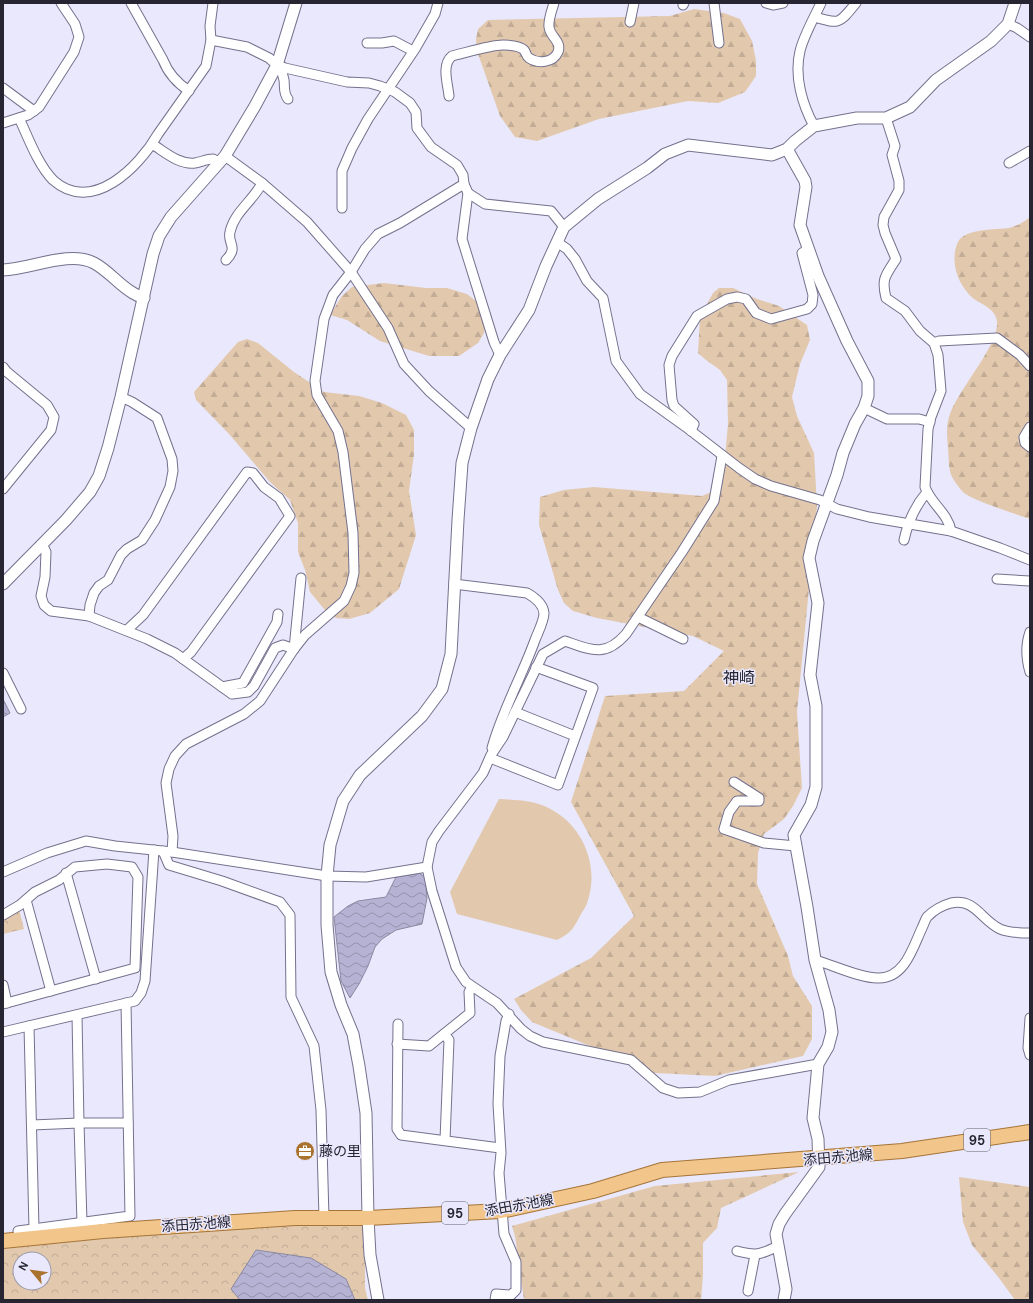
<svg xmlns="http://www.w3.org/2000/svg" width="1033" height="1303" font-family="'DM Sans','Noto Sans JP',sans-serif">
  <defs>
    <pattern id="forest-firs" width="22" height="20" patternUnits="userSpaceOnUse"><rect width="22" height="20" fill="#e2c9ae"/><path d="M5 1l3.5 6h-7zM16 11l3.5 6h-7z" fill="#c2ac96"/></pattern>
    <pattern id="park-crowns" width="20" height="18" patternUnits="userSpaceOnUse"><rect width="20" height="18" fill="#e2c9ae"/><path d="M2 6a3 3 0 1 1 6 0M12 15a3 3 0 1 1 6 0" fill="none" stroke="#c2ac96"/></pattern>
    <pattern id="water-waves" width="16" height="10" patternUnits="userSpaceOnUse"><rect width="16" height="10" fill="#b6b2d3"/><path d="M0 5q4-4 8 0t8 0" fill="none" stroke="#9491ac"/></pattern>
  </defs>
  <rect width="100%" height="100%" fill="#eae8fc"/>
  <g fill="url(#forest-firs)">
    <path d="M694,9L724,13L740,19L752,41L756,61V76L745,92L718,103L688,101L599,119L537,141L515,137L500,116L477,51L476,39L478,29L488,20L670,16Z"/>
    <path d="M1030,217V519C1016,514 971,500 963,492C959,488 955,482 952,477C948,469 949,457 948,448C947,438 946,427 949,417C956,391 1000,345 997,321C995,309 983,305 974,299C958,286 949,261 958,242C965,228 996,230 1009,228C1017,226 1024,222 1030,217Z"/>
    <path d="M384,283L426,288H447L467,294L481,305L486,320L484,333L478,343L459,356H429L380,341L347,320L330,315L342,296L352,287Z"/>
    <path d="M719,288H733L757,299L779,306L807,325L810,340L800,364L792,397L797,416L814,453L817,506L797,712L802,788L793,806L784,819L764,834L758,853L757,884L788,956L793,976L812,1006V1039L803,1056L715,1076L655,1073L532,1022L521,1010L514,999L591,958L634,916L571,802L605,696L684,691L724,651L693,636L597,618L573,611L564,603L558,590L539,525L540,497L564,490L594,487L702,496L716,490L723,478L728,424L727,380L720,370L706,360L698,353L700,317L713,293Z"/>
    <path d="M247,339L258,343L294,372L324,392L359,396L382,403L406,415L414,430V454L409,491L416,535L399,589L370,613L349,619L336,618L324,609L310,592L305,570L298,552V523L290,500L270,482L229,434L196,400L194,392L238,342Z"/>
    <path d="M799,1172L721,1208L717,1228L703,1243V1275L701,1300H524L515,1236L512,1226L655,1186Z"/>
    <path d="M959,1177L1030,1187V1300H1015L999,1278L972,1245L963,1222Z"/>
  </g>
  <g fill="url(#park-crowns)" fill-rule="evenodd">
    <path d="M19,909L24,929L3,934V920Z"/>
    <path d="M365,1223V1288L368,1300H3V1249L25,1245L79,1241L246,1224ZM20,1259H44V1283H20Z"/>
  </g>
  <path fill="#e2c9ae" d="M499,799C522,800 540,800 560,815C586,834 598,869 588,900C587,905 584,909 581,914C574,928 571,933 557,940L457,914L450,892Z"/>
  <g fill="url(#water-waves)" stroke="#8b88a2">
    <path d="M3,699L10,713L3,717Z"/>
    <path d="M419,873L425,877L427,898L422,924L396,930L382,939L375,947L368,966L359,984L350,998L341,981L334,917L348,906L358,901L386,897L396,877Z"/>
    <path d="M256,1250L311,1258L346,1279L355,1300H240L231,1289Z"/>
  </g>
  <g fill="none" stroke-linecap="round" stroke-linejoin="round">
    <defs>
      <g id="minor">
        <path d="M131,3L163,60C168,73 177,83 189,91"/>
        <path d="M714,3L719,43"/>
        <path d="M766,3L773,5L783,3"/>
        <path d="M683,5L684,3"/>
        <path d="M815,17C841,25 839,23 856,3"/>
        <path d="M630,22L634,3"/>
        <path d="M1008,24L1017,28L1030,37"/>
        <path d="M211,40L247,47L269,58L277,65L285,68L347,82L369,83L380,86L395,92L410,103L416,112L417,128L431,147L457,165L463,175L464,184L468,193L462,239L494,342L500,355"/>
        <path d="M367,43H382L394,41L413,51"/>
        <path d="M282,67C281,72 283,75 284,80C285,87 283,93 288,99"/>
        <path d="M3,88L34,111"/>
        <path d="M449,96C448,84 441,65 452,56C465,53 490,45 503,45C509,45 520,46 524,50C526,52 526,56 529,58C538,64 553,63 558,52C562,41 550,37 549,27C548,20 552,10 554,3"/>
        <path d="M19,118C28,137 38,165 53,180C92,215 139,167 158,134L206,66L211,40L210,26L213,3"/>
        <path d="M886,118L895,146L892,155L899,181V190L884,217L883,225L885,233L896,259C886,275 881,278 886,298L905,311L920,331L934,343L938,355L941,391L931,417L928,429L925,487C931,504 948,513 951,531"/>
        <path d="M3,123L28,115L39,107L74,52L79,37L75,24L61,3"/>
        <path d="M814,126C802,104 794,76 800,51C804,35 814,18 821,3"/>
        <path d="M152,144C165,152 179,165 195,163C201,162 207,159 213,159L220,163"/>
        <path d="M225,156L262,183L307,222L351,272L388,328L404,364L429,391L471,428"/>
        <path d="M1009,163L1030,151"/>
        <path d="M468,193L485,204L551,211L564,227"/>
        <path d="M342,208V171L352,148L368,119L415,49L435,14L438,3"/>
        <path d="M557,242L567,249L575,259L587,281L603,298L616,361L640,394L686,427L739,468L755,479L771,486L820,500L837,509L869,517L951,531L1000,548L1030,560"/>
        <path d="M226,260C239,247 227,243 230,232C234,212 254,200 262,183"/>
        <path d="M934,343L939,341L997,338L1020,355L1030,366"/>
        <path d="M3,367L7,372L47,405L54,417L51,430L3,489"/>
        <path d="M864,408L887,419H919L930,422"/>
        <path d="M1030,427L1024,437L1025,443L1030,447"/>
        <path d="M691,431L694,424L674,406L672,400L669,365L672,356L697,316L727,299L737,297L746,299L756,313L771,319L807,309L812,304L813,295L802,253L808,249"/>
        <path d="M722,456L714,501L682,552L626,634C605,658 591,650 565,641L543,654L503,737L491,755L483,773L439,831L432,842L427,867L432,891L456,967L466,982L497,1003L521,1029L530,1036L543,1042L631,1060L663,1088L678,1093L700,1092L729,1080L818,1064"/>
        <path d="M904,540C908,522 915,506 927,492"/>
        <path d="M42,544L46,552L45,577L41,596L44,605L51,611L89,616L147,639L175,653L232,694L248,692L254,686L275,648L283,645L294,649"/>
        <path d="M997,579L1030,581"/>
        <path d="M454,584L527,593C534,597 543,603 544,613C544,621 538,632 535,640C522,676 502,711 492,748"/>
        <path d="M89,616L90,605L94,593L99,586L108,580L121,555L127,549L142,540L155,520L170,487L173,471L172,459L157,418L132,402L121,397"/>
        <path d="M638,617L683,639"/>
        <path d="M127,630L143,615L247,472L253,473L264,487L279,498L290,516L191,652L183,659"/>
        <path d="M1030,632C1025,646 1026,658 1030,672"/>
        <path d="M294,649L301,578"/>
        <path d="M3,673L21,709"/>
        <path d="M222,687L243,683L277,622L278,614"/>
        <path d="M515,712L575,736"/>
        <path d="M490,758L558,785L593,688L536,667"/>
        <path d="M734,782L759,798V801H737L729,812L724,829L764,843L796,846"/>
        <path d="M163,851L169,865L222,881L280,902L290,915L291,997L314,1046L321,1110L324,1218"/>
        <path d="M172,852L173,836L166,783L169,769L175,756L186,744L244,714L260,701L294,649L305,635L344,601L351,586L354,573L353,533L343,452L338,431L317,395L315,381L324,319L333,295L351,272L365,249L378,234L400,223L464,184"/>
        <path d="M3,872L47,853L86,841L115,846L172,852L327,876L366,877L427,867"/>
        <path d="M66,873L96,979"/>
        <path d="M26,900L51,991"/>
        <path d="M3,915L20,905L35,892L59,880L75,867L107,864L132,867L138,877L135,968L3,1004"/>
        <path d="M815,960C833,965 862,979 879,978C905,978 913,947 922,928C924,924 925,920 927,917C933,911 943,905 951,903C975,898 981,920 1000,929C1009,933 1020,933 1030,933"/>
        <path d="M3,985L7,1003"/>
        <path d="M77,1015L79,1123H128"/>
        <path d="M1030,1018L1028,1048L1030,1055"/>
        <path d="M398,1024L397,1129L401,1135L500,1148"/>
        <path d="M29,1026L34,1229"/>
        <path d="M3,1032L135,1001L141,993L145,981L154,850"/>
        <path d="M444,1034L449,1040L445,1140"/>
        <path d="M397,1044L429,1046L470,1013L469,992L472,987"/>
        <path d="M32,1125L79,1123L82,1223"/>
        <path d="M18,1231L130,1216L126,1003"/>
        <path d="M737,1251C756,1256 760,1255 778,1246"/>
        <path d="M748,1291L755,1255"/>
        <path d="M495,1300L496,1294L511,1295L516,1290V1262L504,1234L499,1173L501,1153L498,1104L500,1056L506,1021L509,1014"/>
      </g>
      <g id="tertiary">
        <path d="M3,270C30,269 70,250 94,263C109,271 119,285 133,293C136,295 141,297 144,298"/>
        <path d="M3,584L66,520L90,492L99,476L108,448L121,397L153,254L159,236L171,217L225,156L255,106L277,65L296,3"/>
        <path d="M378,1300L370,1255L368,1218L366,1113L359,1066L353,1034L341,1005L331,972L327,925V876L330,845L343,801L360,775L422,716L442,689L451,654L458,520L462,463L471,428L488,379L500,355L529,310L546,266L564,227L598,199L647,168L665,154L688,145L772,155L787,149L795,141L814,126L857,118H886L910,107L936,80L991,41L1008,24L1015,3"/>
        <path d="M784,1300L786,1289L776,1234L779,1224L785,1214L819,1167L818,1139L813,1118L818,1064L828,1047L832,1032L829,1010L815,960L807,907L794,835L811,805L816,787V706L810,675L818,603L809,558L813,541L837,475L843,453L855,424L864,408L868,396V381L847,341L818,276L800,225L806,187L805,181L787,149"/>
      </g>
      <path id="primary" d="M3,1241L103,1231L295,1218H368L501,1211L593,1191L662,1170L902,1151L1030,1132"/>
    </defs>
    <use href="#minor" stroke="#74718d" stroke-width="11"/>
    <use href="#tertiary" stroke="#74718d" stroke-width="13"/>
    <use href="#primary" stroke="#a57438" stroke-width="16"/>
    <use href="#minor" stroke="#fff" stroke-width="9"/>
    <use href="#tertiary" stroke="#fff" stroke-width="11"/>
    <use href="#primary" stroke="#f2c58a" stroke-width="14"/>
  </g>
  <defs>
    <symbol id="office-disc" viewBox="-11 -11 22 22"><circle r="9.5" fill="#a9732e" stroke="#eae8fc"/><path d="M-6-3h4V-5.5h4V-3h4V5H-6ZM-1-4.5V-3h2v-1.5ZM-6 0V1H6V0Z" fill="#fff"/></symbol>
  </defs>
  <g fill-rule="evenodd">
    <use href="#office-disc" x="294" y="1140" width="22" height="22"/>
  </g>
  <g text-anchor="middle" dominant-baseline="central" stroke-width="3" stroke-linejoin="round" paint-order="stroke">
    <g fill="#eae8fc" stroke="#61606e" stroke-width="1">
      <rect x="964" y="1129" width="26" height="22" rx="3"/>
      <rect x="442" y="1202" width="26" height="22" rx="3"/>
    </g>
    <g font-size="13" font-weight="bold" fill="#262531">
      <text x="977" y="1140">95</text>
      <text x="455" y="1213">95</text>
    </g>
    <g font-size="14" fill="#262531" stroke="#eae8fc" text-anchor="start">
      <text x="319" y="1151">藤の里</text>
    </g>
    <g font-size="14" fill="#262531" stroke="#eae8fc">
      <text transform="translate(838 1157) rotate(-5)">添田赤池線</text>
      <text transform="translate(519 1205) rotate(-10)">添田赤池線</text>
      <text transform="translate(196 1224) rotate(-4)">添田赤池線</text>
    </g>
    <g font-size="16" fill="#262531" stroke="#eae8fc">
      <text x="739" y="677">神崎</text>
    </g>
  </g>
  <rect width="1033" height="1303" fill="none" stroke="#262531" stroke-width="8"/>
  <g transform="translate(32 1271) rotate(299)"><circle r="19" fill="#eae8fc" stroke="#9c9aab"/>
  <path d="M0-3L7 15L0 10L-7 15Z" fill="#a9732e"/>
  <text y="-6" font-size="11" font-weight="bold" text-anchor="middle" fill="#262531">N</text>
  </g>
</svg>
